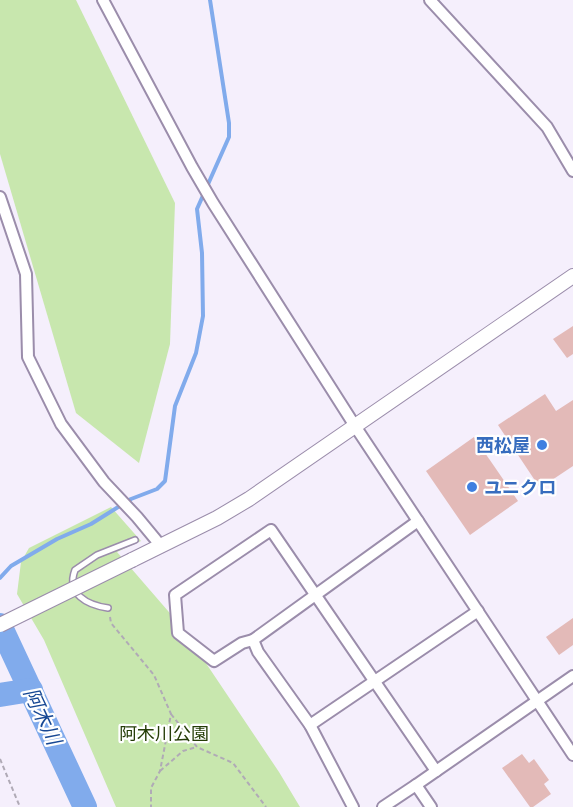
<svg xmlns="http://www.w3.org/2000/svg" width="573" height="807" font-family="Ubuntu,'Noto Sans JP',sans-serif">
  <rect width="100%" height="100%" fill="#f5effc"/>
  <g fill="#c8e7ae">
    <path d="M0,0H76L175,203L170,344L139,463L76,413L0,154Z"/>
    <path d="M111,507L141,541L117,552L181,626L279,772L300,807H116L44,640L17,594L21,562L29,548Z"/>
  </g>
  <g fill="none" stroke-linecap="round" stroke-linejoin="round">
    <path stroke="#81abec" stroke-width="4" d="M0,578L11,566L57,539L91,524L131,499L157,489L165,481L175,406L196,353L203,316L202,253L197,209L229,137V123L210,0"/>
    <g stroke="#81abec" stroke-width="24">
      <path d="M0,625L85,807"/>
      <path d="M0,695L31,690"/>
    </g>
  </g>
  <g fill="#e3bab8">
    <path d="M573,326V354L567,358L553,339Z"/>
    <path d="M545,394L556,411L573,400V466L540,488L498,425Z"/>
    <path d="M474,437L518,501L470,535L426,471Z"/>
    <path d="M573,618V645L559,655L546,637Z"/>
    <path d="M522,754L529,763L534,759L549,780L544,784L551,794L533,807H530L502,768Z"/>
  </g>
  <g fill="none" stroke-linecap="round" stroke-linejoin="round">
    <defs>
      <path id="service" d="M108,608C87,605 66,594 75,570L97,555L135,540"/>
      <g id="minor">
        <path d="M103,0L192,167L213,203L355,426L573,755"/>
        <path d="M430,0L547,127L573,171"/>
        <path d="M0,197L26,274L28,357L61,424L104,482L137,517L161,546"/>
        <path d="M253,640L242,643L214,661L178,633L175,595L271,530L436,771"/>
        <path d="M310,725L478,611"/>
        <path d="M353,807L310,725L258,652L253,640L418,521"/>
        <path d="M383,807L416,785"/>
        <path d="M431,807L416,785L573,676"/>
      </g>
      <path id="tertiary" d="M132,560L217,518L249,499L573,276"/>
    </defs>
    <use href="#service" stroke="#9b8dab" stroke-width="8"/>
    <use href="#minor" stroke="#9b8dab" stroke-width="14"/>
    <use href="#tertiary" stroke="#9b8dab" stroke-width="16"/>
    <g stroke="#b0aab6" stroke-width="2" stroke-dasharray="4.5 3" stroke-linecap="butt">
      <path d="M110,617L111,623L154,675L171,714L160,771L151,788V807"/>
      <path d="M171,714L197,747L233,763L266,807"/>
      <path d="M0,759L20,807"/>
      <path d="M160,771L183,751L197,747"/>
    </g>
    <use href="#service" stroke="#fff" stroke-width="5"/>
    <use href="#minor" stroke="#fff" stroke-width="10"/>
    <use href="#tertiary" stroke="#fff" stroke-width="14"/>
    <defs>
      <path id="tertiary-bridge" d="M0,625L132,560"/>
    </defs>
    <use href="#tertiary-bridge" stroke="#9b8dab" stroke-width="16" stroke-linecap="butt"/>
    <use href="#tertiary-bridge" stroke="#fff" stroke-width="14"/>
  </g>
  <g fill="#3f7fe0" stroke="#fff" stroke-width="2">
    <circle cx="542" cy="445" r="6"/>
    <circle cx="472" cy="487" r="6"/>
  </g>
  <g text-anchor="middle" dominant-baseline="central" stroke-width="4.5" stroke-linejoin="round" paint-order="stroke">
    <g font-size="18" font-weight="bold" fill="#366cbe" stroke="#fff" text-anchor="end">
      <text x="530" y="445">西松屋</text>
      <text x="484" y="487" text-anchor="start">ユニクロ</text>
    </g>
    <g font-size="18" fill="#253d07" stroke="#fff">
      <text x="164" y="733">阿木川公園</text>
    </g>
    <g font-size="20" font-style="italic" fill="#174894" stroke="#fff">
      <text transform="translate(43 716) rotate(65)">阿木川</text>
    </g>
  </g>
</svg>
